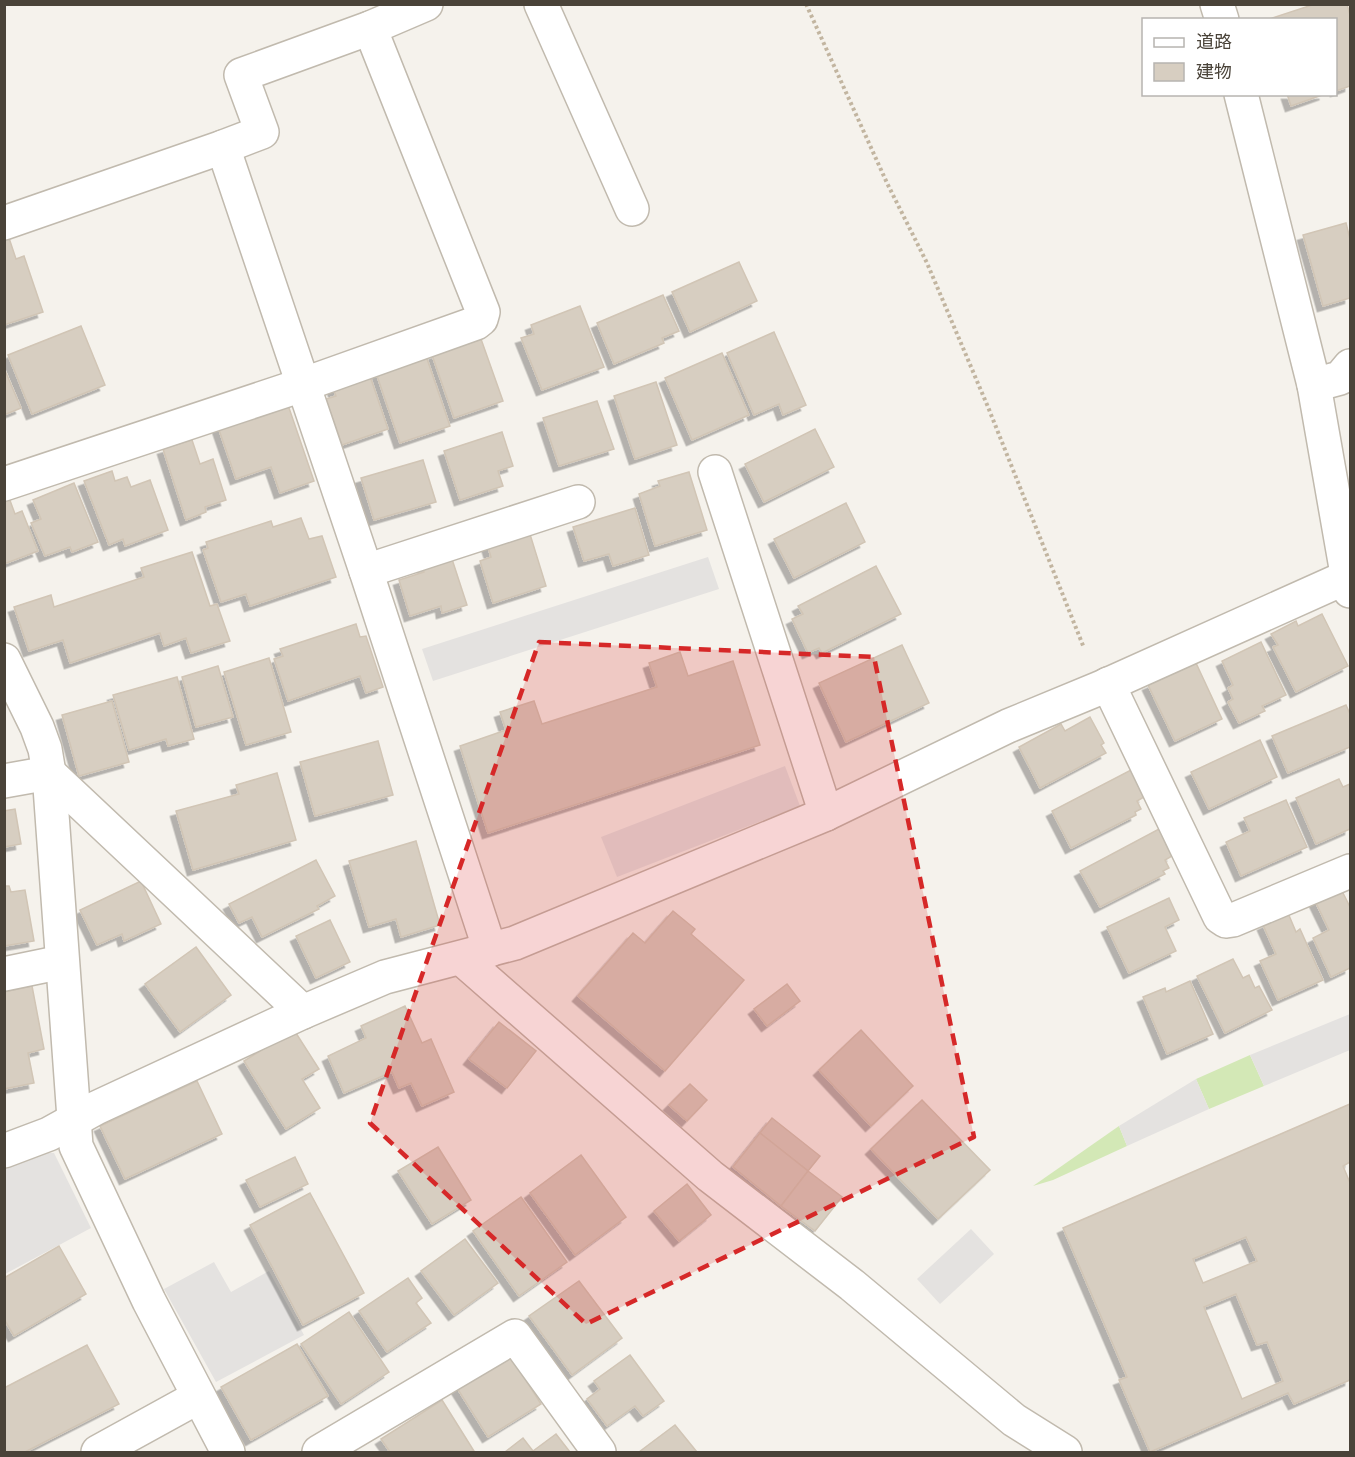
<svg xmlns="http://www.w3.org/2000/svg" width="1355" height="1457" font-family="Mulish,'Noto Sans JP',sans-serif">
  <defs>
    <filter id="shadow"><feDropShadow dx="-5.5" dy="5.5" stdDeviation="0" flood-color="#0004"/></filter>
  </defs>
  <rect width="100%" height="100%" fill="#f5f2ec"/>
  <g fill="#d3e8b6">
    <path d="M1250,1055L1264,1086L1209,1109L1196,1079Z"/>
    <path d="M1119,1126L1127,1146L1053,1180L1033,1186Z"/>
  </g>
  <g fill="#e4e2e0">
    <path d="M708,557L719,589L433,681L422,649Z"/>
    <path d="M785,766L800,806L617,877L601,837Z"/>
    <path d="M1350,1014V1050L1264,1086L1250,1055Z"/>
    <path d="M1196,1079L1209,1109L1127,1146L1119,1126Z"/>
    <path d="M43,1153H54L91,1228L5,1274L4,1167Z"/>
    <path d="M971,1229L994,1254L940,1304L917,1279Z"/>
    <path d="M214,1262L231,1292L269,1271L304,1335L216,1382L164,1289Z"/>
  </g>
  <g fill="#d7cec1" stroke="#d1c5b5" stroke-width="1.5" fill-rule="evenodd" filter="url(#shadow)">
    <path d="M1315,4H1347L1350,15V86L1336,91V20H1266Z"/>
    <path d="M1287,94H1325L1291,106Z"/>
    <path d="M1346,223L1350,239V298L1323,306L1303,235Z"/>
    <path d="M9,238L16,259L24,256L43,312L4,325V240Z"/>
    <path d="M739,262L757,301L690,332L672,292Z"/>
    <path d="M663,295L679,331L662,338L664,343L614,364L597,323Z"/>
    <path d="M580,306L604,367L542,390L521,338L534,334L531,325Z"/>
    <path d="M81,326L105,385L32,414L8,355Z"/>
    <path d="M774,332L806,405L783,415L779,404L754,415L727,353Z"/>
    <path d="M481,339L503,401L454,418L432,355Z"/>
    <path d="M424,350L450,426L400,443L374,367Z"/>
    <path d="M722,353L749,415L692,440L665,378Z"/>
    <path d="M4,368L21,408L4,415Z"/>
    <path d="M368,370L388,429L342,445L326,399L336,396L331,383Z"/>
    <path d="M656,382L677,445L635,459L614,396Z"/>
    <path d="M597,401L614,449L559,466L543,418Z"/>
    <path d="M288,405L314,481L280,493L271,467L236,479L217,424Z"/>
    <path d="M815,429L834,467L764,502L745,464Z"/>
    <path d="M502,432L513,466L498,471L503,486L460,500L444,451Z"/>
    <path d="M192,440L200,464L213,459L226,500L205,507L206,512L186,520L163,449Z"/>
    <path d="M423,460L436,502L374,520L361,478Z"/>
    <path d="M112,471L115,481L127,477L131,487L150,480L168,530L125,546L123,539L109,545L84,481Z"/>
    <path d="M689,472L707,530L655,546L639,494L660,486L658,481Z"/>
    <path d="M74,483L98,542L72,552L70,547L45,556L31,523L41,519L33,500Z"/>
    <path d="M8,495L15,514L22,511L38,551L4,564V497Z"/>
    <path d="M846,503L865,542L794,578L774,539Z"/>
    <path d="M635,508L649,555L613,566L609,554L584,561L573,527Z"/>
    <path d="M301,518L309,539L322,536L336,577L250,606L246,594L221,602L203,550L208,548L206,542L271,521L273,527Z"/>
    <path d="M529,531L546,586L493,603L480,561L491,557L487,544Z"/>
    <path d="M192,552L210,606L217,604L230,641L191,653L186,638L164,646L160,633L70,663L63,640L29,651L14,607L51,595L54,607L144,577L141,568Z"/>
    <path d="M450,553L467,605L442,613L441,606L410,616L399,580L424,572L421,562Z"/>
    <path d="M876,566L901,614L822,653L819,648L808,653L792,619L803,614L798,606Z"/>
    <path d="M1322,614L1348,666L1296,692L1273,647L1278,645L1271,634L1296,621L1298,626Z"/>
    <path d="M356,624L360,637L366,636L383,687L366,693L360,676L288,701L274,659L283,656L280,649Z"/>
    <path d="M1261,642L1286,695L1262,706L1265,711L1239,723L1228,702L1233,699L1228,688L1233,685L1222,661Z"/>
    <path d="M902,645L929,703L846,742L819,683Z"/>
    <path d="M680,652L688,676L733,661L760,745L488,833L460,746L506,730L500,712L534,701L542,724L657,687L649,663Z"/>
    <path d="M269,658L291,732L246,745L224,672Z"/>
    <path d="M1196,663L1222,719L1175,741L1148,685Z"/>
    <path d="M218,666L233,717L196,727L182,677Z"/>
    <path d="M177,677L194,739L168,746L166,739L129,750L113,695Z"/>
    <path d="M112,701L129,762L79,776L62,715Z"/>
    <path d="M1346,705L1350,714V747L1288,773L1272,736Z"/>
    <path d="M1090,717L1104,743L1101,745L1106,753L1040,788L1019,747L1061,724L1065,731Z"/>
    <path d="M1260,740L1277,777L1209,809L1191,772Z"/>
    <path d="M378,741L393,795L315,816L300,762Z"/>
    <path d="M1131,770L1144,797L1137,801L1141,809L1135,812L1136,815L1071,848L1052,811Z"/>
    <path d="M277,773L296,840L193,870L176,811L239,794L236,785Z"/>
    <path d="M1339,779L1343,787L1350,784V829L1316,844L1296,798Z"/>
    <path d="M1286,800L1307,847L1241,876L1226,842L1250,831L1244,818Z"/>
    <path d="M15,809L21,844L4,847V811Z"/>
    <path d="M1159,829L1172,856L1165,860L1169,868L1163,871L1165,874L1100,907L1080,871Z"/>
    <path d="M416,841L440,925L401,937L396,919L369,927L349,861Z"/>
    <path d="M316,860L335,896L317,906L319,909L262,937L252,917L239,923L229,904Z"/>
    <path d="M141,881L161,924L124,941L122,934L97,945L80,910Z"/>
    <path d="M4,886H9L11,892L25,890L34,941L4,946Z"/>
    <path d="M1341,889L1350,907V968L1331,977L1313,938L1329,930L1315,901Z"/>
    <path d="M1169,898L1179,920L1165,927L1176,951L1129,973L1107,927Z"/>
    <path d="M673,911L695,929L691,934L744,980L665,1071L578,996L633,933L645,943Z"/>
    <path d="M1288,913L1296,932L1300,929L1323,980L1278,1000L1260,961L1276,954L1263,925Z"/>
    <path d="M330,920L350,962L316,978L296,936Z"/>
    <path d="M196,947L231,995L180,1032L145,984Z"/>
    <path d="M1233,959L1243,978L1249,975L1255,988L1259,986L1272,1010L1225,1033L1197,976Z"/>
    <path d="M1190,981L1213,1034L1167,1054L1143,997L1165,988L1166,992Z"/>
    <path d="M787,984L800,1001L767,1026L754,1009Z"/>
    <path d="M32,986L44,1049L28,1053L34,1083L4,1089V992Z"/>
    <path d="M405,1006L422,1043L431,1039L454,1092L422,1106L411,1083L399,1088L392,1072L344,1093L328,1056L366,1038L361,1026Z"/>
    <path d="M499,1022L536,1051L507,1088L469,1059Z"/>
    <path d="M294,1030L319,1069L302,1079L320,1108L286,1129L244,1061Z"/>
    <path d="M861,1030L913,1086L871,1126L819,1070Z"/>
    <path d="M197,1081L222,1134L125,1179L100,1126Z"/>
    <path d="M690,1084L707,1100L687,1121L669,1105Z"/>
    <path d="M922,1100L990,1170L938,1219L871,1149Z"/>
    <path d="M1350,1104V1162L1343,1166L1350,1183V1380L1294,1404L1288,1393L1150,1452L1119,1380L1127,1377L1063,1228ZM1246,1237L1257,1261L1203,1283L1193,1259ZM1236,1294L1257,1345L1267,1342L1283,1381L1242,1399L1204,1307Z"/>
    <path d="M772,1118L820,1156L808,1171L760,1133Z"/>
    <path d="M760,1133L808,1171L781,1206L733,1167Z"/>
    <path d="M438,1147L471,1200L432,1224L398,1171Z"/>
    <path d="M581,1155L626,1217L575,1255L530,1193Z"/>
    <path d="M295,1157L308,1184L260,1207L246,1180Z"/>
    <path d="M808,1171L842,1197L815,1231L781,1206Z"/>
    <path d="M687,1184L711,1215L679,1241L654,1211Z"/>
    <path d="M310,1193L364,1293L303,1325L250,1225Z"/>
    <path d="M521,1197L567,1262L519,1296L473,1231Z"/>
    <path d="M465,1239L498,1283L454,1315L421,1271Z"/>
    <path d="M59,1246L86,1294L14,1336L4,1319V1278Z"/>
    <path d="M408,1278L422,1298L416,1303L431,1323L387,1352L359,1311Z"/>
    <path d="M579,1281L622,1338L572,1375L529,1316Z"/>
    <path d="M349,1312L389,1372L341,1404L301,1344Z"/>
    <path d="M297,1344L328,1396L251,1440L221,1387Z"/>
    <path d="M87,1345L119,1404L25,1452H4V1388Z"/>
    <path d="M510,1355L541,1404L488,1437L457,1388Z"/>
    <path d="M630,1355L664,1401L643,1416L635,1406L607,1426L587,1399L600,1389L594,1381Z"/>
    <path d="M442,1400L474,1451L390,1452L381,1439Z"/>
    <path d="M675,1425L697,1452H639Z"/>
    <path d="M556,1434L570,1452H505L523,1438L533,1451Z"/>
  </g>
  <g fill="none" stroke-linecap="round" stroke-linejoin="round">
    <defs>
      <g id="minor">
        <path d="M541,4L632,209"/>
        <path d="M1217,4L1222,20"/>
        <path d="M1241,94L1314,385L1350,591"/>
        <path d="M223,147L262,132L241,75L370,28L426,4"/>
        <path d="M4,223L223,147L366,571L490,950"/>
        <path d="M1314,385L1340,378L1350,366"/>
        <path d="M715,472L826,814"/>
        <path d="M4,484L302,385L476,323L481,319L483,312L370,28"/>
        <path d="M366,571L578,502"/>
        <path d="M4,660L37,727L45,749L49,773L76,1146L149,1301L228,1452"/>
        <path d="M1108,684L1220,917L1226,921L1233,920L1350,871"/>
        <path d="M4,781L49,773L303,1012"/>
        <path d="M461,958L710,1176L852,1285L1014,1420L1065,1452"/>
        <path d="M4,974L62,962"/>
        <path d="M4,1151L49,1134L96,1108L303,1012L385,977L515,943L826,814L1008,726L1100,688L1347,577"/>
        <path d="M98,1452L198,1397"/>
        <path d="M319,1452L515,1336L599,1452"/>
      </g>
    </defs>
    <use href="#minor" stroke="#c1baae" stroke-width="36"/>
    <path stroke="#c2b5a0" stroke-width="4" stroke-dasharray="3 3" stroke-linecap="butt" d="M806,4L887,183L927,263L988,407L1084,648"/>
    <use href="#minor" stroke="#fff" stroke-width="33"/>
  </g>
  <path fill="#d62828" fill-opacity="0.2" stroke="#d62828" stroke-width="4.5" stroke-dasharray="12 8" stroke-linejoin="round" d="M539,642L874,657L974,1137L586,1324L370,1123Z"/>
  <rect width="1355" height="1457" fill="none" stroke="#4a4339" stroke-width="12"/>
  <rect x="1142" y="18" width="195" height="78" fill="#ffffff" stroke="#b7b4b0" stroke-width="1.5"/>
  <rect x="1154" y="38" width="30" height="9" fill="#ffffff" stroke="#b7b4b0" stroke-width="1.5"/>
  <text x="1196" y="48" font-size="18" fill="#4a4339">道路</text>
  <rect x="1154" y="63" width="30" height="18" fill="#d7cec1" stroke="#b7b4b0" stroke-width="1.5"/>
  <text x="1196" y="78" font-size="18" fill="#4a4339">建物</text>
</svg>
